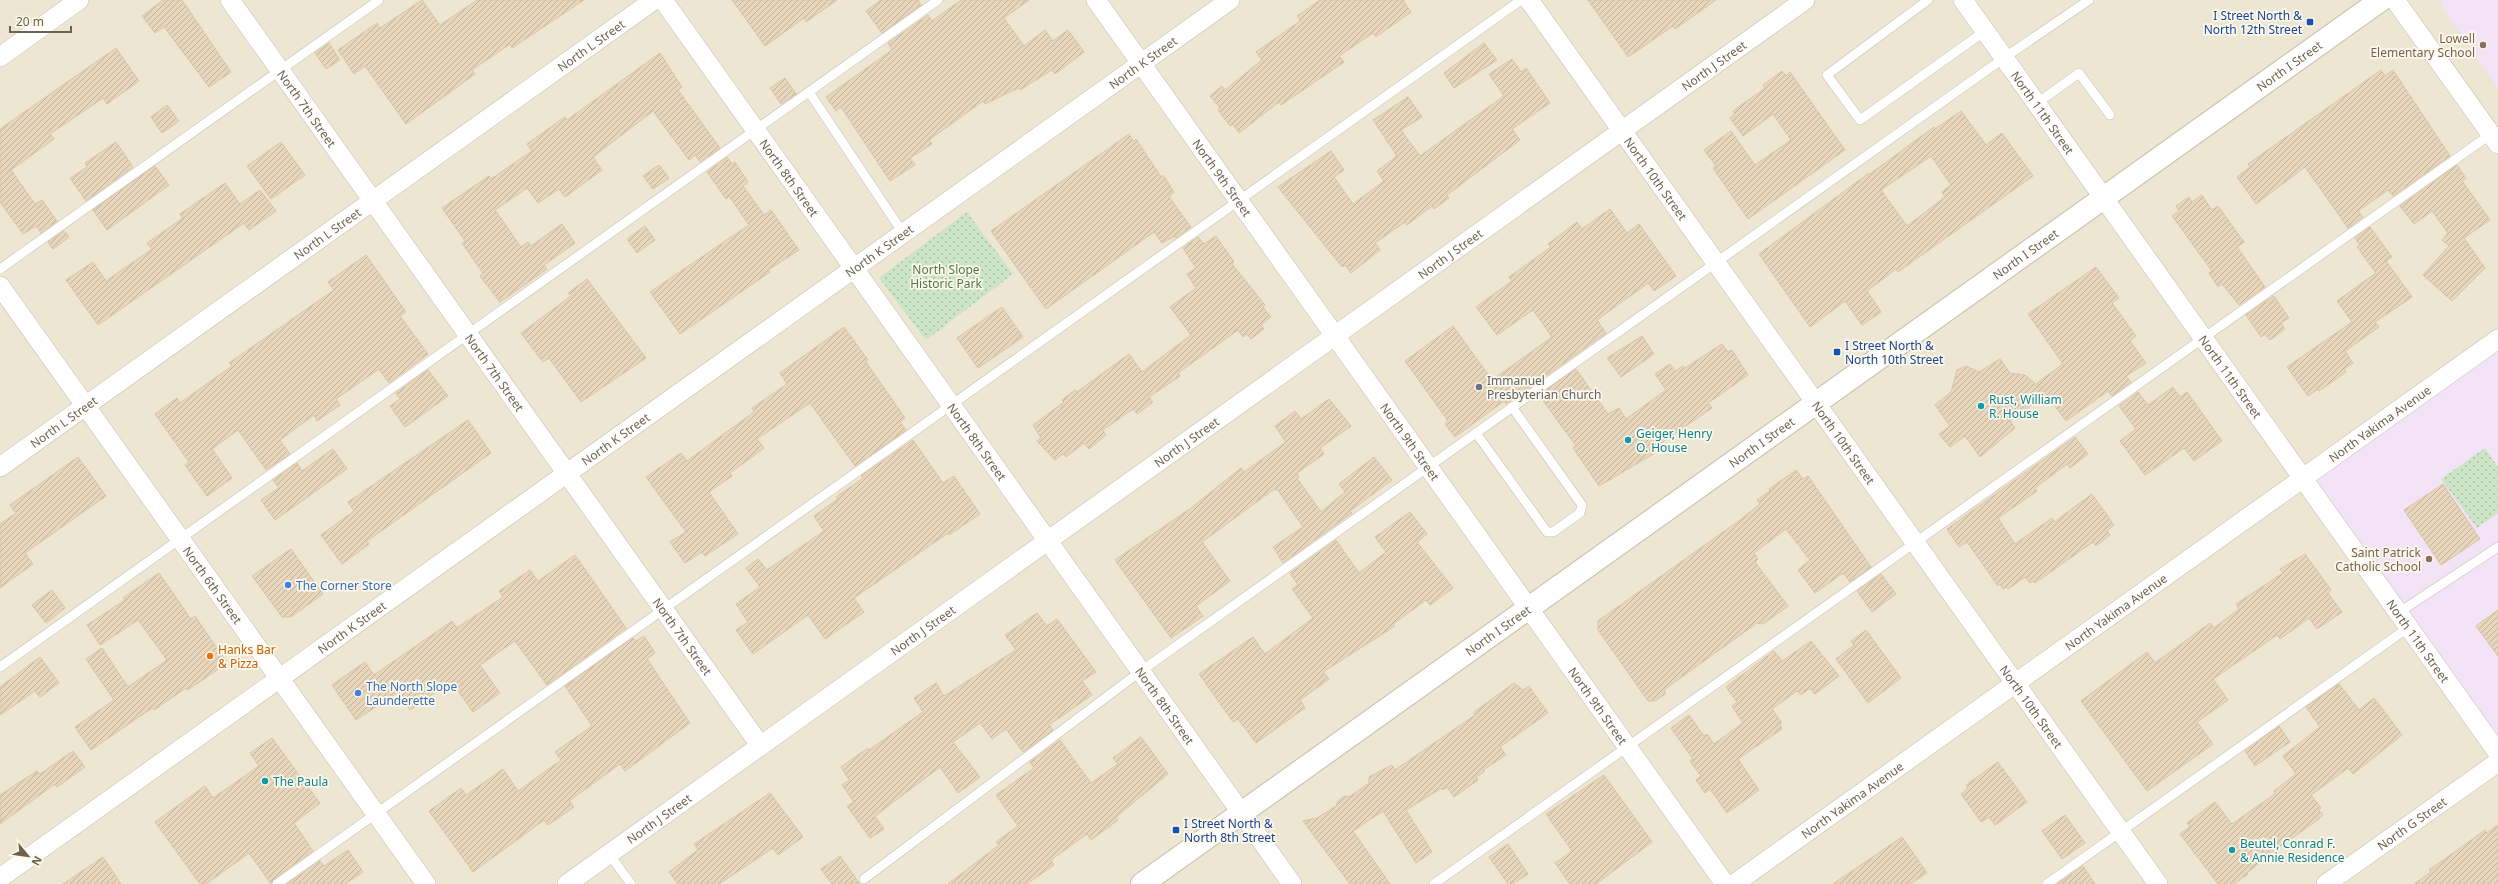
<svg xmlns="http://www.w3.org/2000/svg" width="2498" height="884" font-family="'Noto Sans',sans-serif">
  <defs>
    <pattern id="grass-dots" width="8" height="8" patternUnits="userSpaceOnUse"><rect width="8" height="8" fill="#cde5c7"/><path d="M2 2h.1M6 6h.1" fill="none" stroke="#abbda4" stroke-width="1.8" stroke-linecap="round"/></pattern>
    <pattern id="building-hatch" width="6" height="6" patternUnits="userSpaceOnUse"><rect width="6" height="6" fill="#e7d6bc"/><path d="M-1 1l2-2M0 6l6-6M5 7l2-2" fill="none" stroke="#c0b19b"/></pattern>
  </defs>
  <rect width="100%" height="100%" fill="#faf6e6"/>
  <rect fill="#ede6d3" x="0" y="0" width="2498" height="884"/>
  <g fill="#f3e3f6">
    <path d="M2443,0H2498V88L2439,3Z"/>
    <path d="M2498,339V753L2303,478Z"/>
  </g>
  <g fill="url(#grass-dots)">
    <path d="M967,212L1013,274L926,340L879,278Z"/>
    <path d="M2485,448L2498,467V513L2477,528L2441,479Z"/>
  </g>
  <g fill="url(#building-hatch)" stroke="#dcc4a4" fill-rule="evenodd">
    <path d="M163,0H182L231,72L209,87L164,27L155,33L142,16Z"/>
    <path d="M422,0L440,25L477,0H584L512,48L510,44L472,70L475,74L406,124L365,66L354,74L338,50L377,23L380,28Z"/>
    <path d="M732,0H837L806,22L804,18L765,46Z"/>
    <path d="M881,0H918L921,5L882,33L866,11Z"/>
    <path d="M961,0H1029L1004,18L1024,46L1045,30L1053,41L1068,30L1084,52L1055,74L1052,70L1020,90L1018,88L985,104L983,101L929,140L932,144L910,158L915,165L890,181L841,107L836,111L826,97L892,50L888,43L928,15L932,21Z"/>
    <path d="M1320,0H1403L1411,12L1376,37L1373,33L1339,56L1344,62L1281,105L1279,102L1239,133L1233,124L1230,126L1218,110L1220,108L1210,96L1222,86L1225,90L1262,60L1256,52L1300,21L1297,16Z"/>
    <path d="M1588,0H1716L1675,29L1673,26L1628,57Z"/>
    <path d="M329,43L340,60L326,69L315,53Z"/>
    <path d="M1484,43L1497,60L1454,88L1444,73Z"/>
    <path d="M116,48L139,81L107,104L103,98L50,134L54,139L11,170L35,204L42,200L57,221L41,233L36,226L23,234L0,202V129Z"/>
    <path d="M660,53L682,87L678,90L720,148L700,162L695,155L689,160L653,111L593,157L602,170L565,197L559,189L538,203L527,188L495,210L521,247L528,242L531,246L562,224L575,243L544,265L547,269L500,302L480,276L483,273L462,243L465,241L442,208L489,176L491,179L532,151L527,144L565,117L567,120Z"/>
    <path d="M1512,59L1521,72L1526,68L1550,103L1512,129L1520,140L1447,195L1449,198L1434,209L1432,206L1407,225L1405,222L1375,243L1380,250L1351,273L1345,265L1342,267L1278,187L1331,151L1344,170L1334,177L1353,204L1384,181L1377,171L1397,156L1373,120L1408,97L1422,117L1401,130L1420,156L1504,96L1489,74Z"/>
    <path d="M2381,70L2385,76L2393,70L2450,156L2393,196L2388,190L2358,211L2363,217L2348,228L2305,167L2256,204L2237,177L2250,167L2248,164Z"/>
    <path d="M1782,71L1786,76L1790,72L1845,150L1748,219L1713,168L1716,166L1704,150L1731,131L1755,165L1791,140L1773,114L1743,136L1730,118L1735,114L1733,111L1765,88L1763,85Z"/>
    <path d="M785,78L796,94L781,104L770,88Z"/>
    <path d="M167,105L179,121L162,133L151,117Z"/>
    <path d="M1961,111L1986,145L2002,133L2033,176L1898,272L1896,269L1867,291L1881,312L1862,325L1845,301L1810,327L1759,254L1869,173L1870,174L1934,127L1935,129ZM1931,156L1951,185L1942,192L1945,197L1907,226L1881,190Z"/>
    <path d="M1129,134L1133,141L1136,139L1161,177L1163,175L1174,192L1169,197L1191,227L1176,238L1175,236L1162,243L1154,232L1046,309L991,231Z"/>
    <path d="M116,142L133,167L86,201L70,178L87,167L85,163Z"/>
    <path d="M281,142L305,175L271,199L247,166Z"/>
    <path d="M727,157L732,164L735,162L748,182L743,186L764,215L771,210L799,250L768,270L770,272L680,334L650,292L749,225L729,196L726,199L707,172Z"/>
    <path d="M659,165L669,178L653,189L643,176Z"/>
    <path d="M2457,165L2466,178L2462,181L2490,220L2464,238L2485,268L2452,301L2423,275L2449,246L2442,240L2448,233L2432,211L2414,224L2400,206Z"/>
    <path d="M155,166L169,185L107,230L93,210Z"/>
    <path d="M225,183L240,204L260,190L276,211L249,230L244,223L98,325L66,280L93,262L106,281L152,249L147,243L183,218L180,214Z"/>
    <path d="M2202,195L2212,210L2218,206L2244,242L2237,247L2265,287L2239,305L2222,284L2218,287L2209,273L2212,271L2172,216L2179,211L2176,206L2189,197L2192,202Z"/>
    <path d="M1610,209L1627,233L1639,224L1676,276L1654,291L1648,283L1597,320L1606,333L1506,404L1504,401L1455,437L1445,424L1448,421L1405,361L1453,326L1492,380L1552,337L1533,310L1497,335L1476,307L1512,281L1509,277L1551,247L1548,244L1577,222L1582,229Z"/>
    <path d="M645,226L655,240L637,253L627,239Z"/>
    <path d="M2370,227L2392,257L2386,261L2412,297L2375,322L2379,327L2345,351L2353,363L2344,369L2346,372L2319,391L2318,389L2308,396L2287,367L2352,322L2337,301L2376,273L2357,247L2360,245L2355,238Z"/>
    <path d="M64,231L69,237L53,249L48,242Z"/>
    <path d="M1216,236L1234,262L1232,264L1265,305L1263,307L1271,317L1261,325L1264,329L1251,339L1247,334L1243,337L1238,330L1178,373L1180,376L1149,397L1153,402L1137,414L1133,409L1103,430L1106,435L1089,449L1084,443L1066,457L1063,454L1055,460L1037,441L1041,438L1033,425L1064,402L1062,400L1075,390L1077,392L1129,354L1142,372L1191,335L1170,307L1196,288L1187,274L1196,268L1183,248L1198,237L1204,244Z"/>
    <path d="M366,255L406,312L400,316L428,354L389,383L379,369L336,399L340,405L317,421L314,415L280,440L290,454L266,470L238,430L212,449L232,478L207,496L185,465L189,462L155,414L177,398L180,403L232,366L229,363L334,290L328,282Z"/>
    <path d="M2096,267L2119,298L2112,303L2136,336L2130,341L2146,363L2126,376L2131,382L2112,396L2108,391L2066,421L2046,394L2010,421L2015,428L1980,457L1965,436L1950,447L1939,434L1950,426L1935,405L1951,392L1957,370L1966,366L1979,372L2000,359L2010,373L2025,375L2043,390L2037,383L2063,364L2028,314Z"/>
    <path d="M587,279L646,358L581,402L549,358L543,362L521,333L571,296L568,293Z"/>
    <path d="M2274,296L2289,318L2281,323L2285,329L2270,340L2265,334L2261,337L2246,315Z"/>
    <path d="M1002,307L1023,337L978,368L957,338Z"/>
    <path d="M844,327L868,360L866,362L905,418L900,422L906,430L855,466L810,403L757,439L764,448L730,473L732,476L709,492L738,534L705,556L702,552L685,563L670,542L686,532L646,477L681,453L687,461L754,412L752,408L787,384L780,373Z"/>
    <path d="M1642,336L1654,354L1621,377L1607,358Z"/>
    <path d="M1722,344L1728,352L1732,350L1748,375L1708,403L1712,408L1652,449L1655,453L1599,486L1573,448L1576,446L1539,395L1576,369L1608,414L1619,408L1626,419L1666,390L1655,374L1670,364L1675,371L1683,366L1685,368Z"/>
    <path d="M428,370L448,396L405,427L390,406L400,399L396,393Z"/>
    <path d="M2173,387L2180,397L2187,392L2222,441L2194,461L2184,448L2145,475L2120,441L2136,429L2119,406L2138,392L2148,405Z"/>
    <path d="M1329,399L1351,426L1320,448L1324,454L1297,473L1299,477L1297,478L1321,512L1345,492L1339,484L1374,457L1392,480L1350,511L1352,513L1283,563L1273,547L1303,527L1277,489L1273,490L1202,542L1230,581L1196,606L1203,616L1171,638L1115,560L1191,508L1241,468L1244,472L1286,442L1275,426L1295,411L1301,419Z"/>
    <path d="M468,420L491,453L367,541L369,544L342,564L321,535L354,511L348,502Z"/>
    <path d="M2075,437L2088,454L2070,468L2067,464L2035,488L2037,491L1998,518L2015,544L2052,518L2054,522L2092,494L2114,525L2107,531L2110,535L2096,546L2093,542L2035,583L2033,581L2030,583L2025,577L2008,589L2006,587L2003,589L2000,584L1998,586L1967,542L1959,547L1947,529Z"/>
    <path d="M913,440L943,483L954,476L980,514L949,535L948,533L854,598L864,612L825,639L808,615L753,654L736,630L748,622L736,604L760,587L746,568L758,559L767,570L824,531L814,516L838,499L836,497L863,478L861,476Z"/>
    <path d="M333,449L347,469L275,520L261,500L279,488L273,480L297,463L302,471Z"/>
    <path d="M78,457L106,496L25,553L33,564L0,588V524L16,513L10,505Z"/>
    <path d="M1796,470L1803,479L1808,476L1871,567L1850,582L1843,573L1815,593L1798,570L1810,560L1786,529L1754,553L1758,559L1755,562L1788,606L1763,624L1757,623L1665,689V694L1655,701H1648L1598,630V621L1740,520L1760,504L1757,500L1770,491L1769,489Z"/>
    <path d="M2443,484L2480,539L2441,565L2404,510Z"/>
    <path d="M1410,512L1427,534L1417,542L1453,588L1430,605L1426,600L1393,624L1395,626L1323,672L1329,679L1300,700L1305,708L1256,743L1238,719L1233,722L1199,674L1253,637L1265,654L1313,618L1292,589L1298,585L1290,573L1336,540L1359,573L1386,552L1375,537Z"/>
    <path d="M291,549L323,594L291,617H282L252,576Z"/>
    <path d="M2305,554L2331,590L2328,593L2342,612L2317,629L2309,618L2280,639L2277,635L2213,679L2228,700L2197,722L2213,744L2147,791L2081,701L2147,652L2155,663L2210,623L2214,628L2239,609L2236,604L2283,573L2280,569Z"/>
    <path d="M575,555L626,628L547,685L515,641L480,665L500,693L473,712L451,681L410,710L398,692L356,720L332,685L365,662L374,675L452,621L457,628L503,597L499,591L530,570L538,581Z"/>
    <path d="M159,573L191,619L195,616L227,663L188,690L186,688L154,710L152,708L91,750L75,727L114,700L86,659L102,648L128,687L167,660L138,620L100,645L87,625L125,600L123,598Z"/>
    <path d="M1881,574L1896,594L1872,612L1857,591Z"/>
    <path d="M52,590L65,608L46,623L32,605Z"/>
    <path d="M2498,610V656L2476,626Z"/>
    <path d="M1037,613L1047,626L1057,619L1096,672L1082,681L1092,695L1049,725L1053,730L1023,752L1006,729L992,739L980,723L953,742L980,777L958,793L940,767L875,816L884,829L870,838L847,806L854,802L842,785L849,780L841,767L868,748L869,750L923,712L914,698L936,683L944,696L1016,650L1005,635Z"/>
    <path d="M1866,630L1901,678L1868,703L1836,659L1854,645L1851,641Z"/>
    <path d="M644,636L655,653L647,659L690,723L625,771L620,764L569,801L574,807L548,825L544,820L473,872L429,811L461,788L466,795L503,769L518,791L561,760L555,752L592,726L565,686L633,638L636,641Z"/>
    <path d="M1811,641L1839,676L1815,694L1810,688L1801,695L1797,691L1772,709L1782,723L1780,725L1782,729L1738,759L1759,790L1727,813L1710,789L1705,793L1696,780L1701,776L1690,761L1693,759L1671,728L1689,715L1704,736L1707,734L1714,744L1743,723L1732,706L1737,702L1726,687L1774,651L1782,661Z"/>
    <path d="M40,657L59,683L40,697L35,691L0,715V687Z"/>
    <path d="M1514,683L1523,690L1529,686L1548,713L1500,747L1506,755L1483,770L1485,771L1476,777L1478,780L1454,797L1447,787L1443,790L1442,788L1406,810L1432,852L1416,863L1383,811L1353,831L1390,884H1350L1303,821L1317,818L1336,806L1338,801L1344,796L1349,797L1369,783V777L1392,765L1395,770L1475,715L1474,712Z"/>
    <path d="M2339,684L2359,710L2374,698L2402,735L2353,774L2348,768L2311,795L2321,808L2319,810L2323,815L2319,819L2257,863L2258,864L2247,873L2248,874L2234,884H2218L2180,834L2190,827L2187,823L2215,802L2232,824L2275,794L2274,791L2296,774L2283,756L2320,727L2306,707Z"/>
    <path d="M2279,726L2290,742L2255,766L2245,751Z"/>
    <path d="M1141,737L1168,774L1116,817L1118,820L1091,840L1087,834L1051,860L1054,865L1027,884H948L999,845L996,842L1018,826L996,795L1034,768L1030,762L1060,740L1091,783L1118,764L1113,758Z"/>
    <path d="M272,738L320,803L294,823L313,851L274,879L271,884L249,853L206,884H200L155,822L205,786L213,798L259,766L250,753Z"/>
    <path d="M73,751L85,767L57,787L55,784L0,824V795L37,771L40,774Z"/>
    <path d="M1998,762L2027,802L1995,825L1989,817L1981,822L1961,794L1968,788L1966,785Z"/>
    <path d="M1604,775L1652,842L1596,884H1570L1555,863L1572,851L1546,814Z"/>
    <path d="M770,793L803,837L778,855L773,848L719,884H678L669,872L698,850L694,844Z"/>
    <path d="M2065,815L2085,843L2062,859L2042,831Z"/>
    <path d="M2498,825V884H2414L2431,872L2429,870L2449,856L2485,830L2487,833Z"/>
    <path d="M1902,837L1927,873L1910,884H1833Z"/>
    <path d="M1508,844L1528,874L1513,884H1508L1489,857Z"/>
    <path d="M348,850L363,872L345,884H287L320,861L324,866Z"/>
    <path d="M840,856L860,884H832L821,869Z"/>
    <path d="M103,857L121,884H63Z"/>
    <path d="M2083,866L2095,884H2057Z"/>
  </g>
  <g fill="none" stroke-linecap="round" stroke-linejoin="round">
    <defs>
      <g id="lane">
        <path d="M1928,0L1827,75L1860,120L1985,31"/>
        <path d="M809,92L903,233"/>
        <path d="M2036,104L2079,73L2110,115"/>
        <path d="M0,269L379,0"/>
        <path d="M1476,433L1547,532H1553L1580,513L1582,505L1512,407"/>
        <path d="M2398,613L2498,547"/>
        <path d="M0,667L938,0"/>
        <path d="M609,854L631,884"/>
        <path d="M864,879L1141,671L2004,58L2089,0"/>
        <path d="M277,884L1521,0"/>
        <path d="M1434,884L2491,134"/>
        <path d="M2047,884L2409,627"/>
      </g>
      <g id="street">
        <path id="s1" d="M230,0L760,745"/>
        <path id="s2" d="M663,0L1292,884"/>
        <path id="s3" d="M1096,0L1725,884"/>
        <path id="s4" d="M1529,0L2158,884"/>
        <path id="s5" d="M1963,0L2498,753"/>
        <path d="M2395,0L2498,144"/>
        <path d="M0,57L79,0"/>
        <path id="s6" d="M0,286L426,884"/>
        <path id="s7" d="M0,467L654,0"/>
        <path id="s8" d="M0,878L1230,0"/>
        <path id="s9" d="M567,884L1805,0"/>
        <path id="s10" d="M1734,884L2498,339"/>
        <path id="s11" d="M2326,884L2498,762"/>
      </g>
      <g id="secondary">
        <path id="s12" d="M1142,884L2381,0"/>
      </g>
    </defs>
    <use href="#lane" stroke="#c7bdac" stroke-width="10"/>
    <use href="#street" stroke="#c7bdac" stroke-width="20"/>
    <use href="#secondary" stroke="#c7bca8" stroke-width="24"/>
    <use href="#lane" stroke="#fff" stroke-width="9"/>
    <use href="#street" stroke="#fff" stroke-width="19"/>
    <use href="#secondary" stroke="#fff" stroke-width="22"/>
  </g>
  <g fill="#1a4fb4" stroke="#fdfaec" stroke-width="1.5">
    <rect x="2306" y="18" width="8" height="8" rx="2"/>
    <rect x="1833" y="348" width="8" height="8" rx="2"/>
    <rect x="1172" y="826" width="8" height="8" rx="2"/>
  </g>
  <g fill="#8d6e63" stroke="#fdfaec" stroke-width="1.5">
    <circle cx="2483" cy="45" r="4"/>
    <circle cx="2429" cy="559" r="4"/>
  </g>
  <circle fill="#6b7280" stroke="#fdfaec" stroke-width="1.5" cx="1479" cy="387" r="4"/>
  <g fill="#0f9aa8" stroke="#fdfaec" stroke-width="1.5">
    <circle cx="1981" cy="406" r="4"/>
    <circle cx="1628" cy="440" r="4"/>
    <circle cx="265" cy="781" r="4"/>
    <circle cx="2232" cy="850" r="4"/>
  </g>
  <g fill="#3f7fe0" stroke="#fdfaec" stroke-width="1.5">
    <circle cx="288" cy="585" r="4"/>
    <circle cx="358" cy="693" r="4"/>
  </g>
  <circle fill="#e8710a" stroke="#fdfaec" stroke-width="1.5" cx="210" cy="656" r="4"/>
  <g text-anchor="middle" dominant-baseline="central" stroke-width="3.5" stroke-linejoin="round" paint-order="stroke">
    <g font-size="12" fill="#164399" stroke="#fdfaec" text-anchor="start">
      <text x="2302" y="15" text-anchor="end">I Street North &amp;<tspan x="2302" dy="14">North 12th Street</tspan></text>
      <text x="1845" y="345">I Street North &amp;<tspan x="1845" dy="14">North 10th Street</tspan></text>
      <text x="1184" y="823">I Street North &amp;<tspan x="1184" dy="14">North 8th Street</tspan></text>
    </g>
    <g font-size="12" fill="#785e54" stroke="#fdfaec" text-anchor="end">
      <text x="2475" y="38">Lowell<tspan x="2475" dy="14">Elementary School</tspan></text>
      <text x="2421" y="552">Saint Patrick<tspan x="2421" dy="14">Catholic School</tspan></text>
    </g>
    <g font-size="12" fill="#70614e" stroke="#fdfaec">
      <text stroke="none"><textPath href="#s7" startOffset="726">North L Street</textPath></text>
      <text stroke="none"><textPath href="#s8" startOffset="1404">North K Street</textPath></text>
      <text stroke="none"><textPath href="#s9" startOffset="1409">North J Street</textPath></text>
      <text stroke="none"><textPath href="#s12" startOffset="1409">North I Street</textPath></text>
      <text stroke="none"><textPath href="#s1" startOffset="133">North 7th Street</textPath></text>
      <text stroke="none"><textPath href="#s5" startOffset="138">North 11th Street</textPath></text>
      <text stroke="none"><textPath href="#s2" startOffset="218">North 8th Street</textPath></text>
      <text stroke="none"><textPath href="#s3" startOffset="218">North 9th Street</textPath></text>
      <text stroke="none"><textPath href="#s4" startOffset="219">North 10th Street</textPath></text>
      <text stroke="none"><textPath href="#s7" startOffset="402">North L Street</textPath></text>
      <text stroke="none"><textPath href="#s8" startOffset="1080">North K Street</textPath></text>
      <text stroke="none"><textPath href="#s9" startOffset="1085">North J Street</textPath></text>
      <text stroke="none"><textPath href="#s12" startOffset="1085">North I Street</textPath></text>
      <text stroke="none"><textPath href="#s1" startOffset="457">North 7th Street</textPath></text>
      <text stroke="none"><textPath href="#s5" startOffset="462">North 11th Street</textPath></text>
      <text stroke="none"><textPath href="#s7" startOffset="78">North L Street</textPath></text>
      <text stroke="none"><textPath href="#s10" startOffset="793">North Yakima Avenue</textPath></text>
      <text stroke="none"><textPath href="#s8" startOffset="756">North K Street</textPath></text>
      <text stroke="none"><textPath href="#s2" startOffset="542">North 8th Street</textPath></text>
      <text stroke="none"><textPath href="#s9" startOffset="761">North J Street</textPath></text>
      <text stroke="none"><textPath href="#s3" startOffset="542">North 9th Street</textPath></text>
      <text stroke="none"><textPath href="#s12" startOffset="761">North I Street</textPath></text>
      <text stroke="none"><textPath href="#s4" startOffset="543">North 10th Street</textPath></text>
      <text stroke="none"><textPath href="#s6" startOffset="367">North 6th Street</textPath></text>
      <text stroke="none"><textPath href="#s10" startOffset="469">North Yakima Avenue</textPath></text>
      <text stroke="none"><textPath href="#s8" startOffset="432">North K Street</textPath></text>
      <text stroke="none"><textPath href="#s9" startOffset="437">North J Street</textPath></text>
      <text stroke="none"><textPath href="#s12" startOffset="437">North I Street</textPath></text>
      <text stroke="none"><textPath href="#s1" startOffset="781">North 7th Street</textPath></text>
      <text stroke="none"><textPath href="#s5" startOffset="786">North 11th Street</textPath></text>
      <text stroke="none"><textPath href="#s2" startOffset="866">North 8th Street</textPath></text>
      <text stroke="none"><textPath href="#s3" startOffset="866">North 9th Street</textPath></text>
      <text stroke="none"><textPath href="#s4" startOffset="867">North 10th Street</textPath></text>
      <text stroke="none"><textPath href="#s10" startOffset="145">North Yakima Avenue</textPath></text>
      <text stroke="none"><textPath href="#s9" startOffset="113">North J Street</textPath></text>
      <text stroke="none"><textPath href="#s11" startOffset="105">North G Street</textPath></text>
    </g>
    <g font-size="12" fill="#507a4b" stroke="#fdfaec">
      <text x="946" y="269">North Slope<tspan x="946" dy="14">Historic Park</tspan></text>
    </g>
    <g font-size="12" fill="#5b616d" stroke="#fdfaec" text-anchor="start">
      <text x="1487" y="380">Immanuel<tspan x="1487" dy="14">Presbyterian Church</tspan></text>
    </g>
    <g font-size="12" fill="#0d838f" stroke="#fdfaec" text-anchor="start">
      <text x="1989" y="399">Rust, William<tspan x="1989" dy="14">R. House</tspan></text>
      <text x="1636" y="433">Geiger, Henry<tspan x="1636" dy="14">O. House</tspan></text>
      <text x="273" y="781">The Paula</text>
      <text x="2240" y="843">Beutel, Conrad F.<tspan x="2240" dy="14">&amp; Annie Residence</tspan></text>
    </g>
    <g font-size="12" fill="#366cbe" stroke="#fdfaec" text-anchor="start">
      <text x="296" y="585">The Corner Store</text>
      <text x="366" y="686">The North Slope<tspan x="366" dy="14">Launderette</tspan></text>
    </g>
    <g font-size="12" fill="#c56008" stroke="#fdfaec" text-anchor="start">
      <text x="218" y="649">Hanks Bar<tspan x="218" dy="14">&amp; Pizza</tspan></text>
    </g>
  </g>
  <g transform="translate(28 856) rotate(119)" stroke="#fdfaec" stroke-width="3" paint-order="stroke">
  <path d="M0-3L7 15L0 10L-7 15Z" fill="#70614e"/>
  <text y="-6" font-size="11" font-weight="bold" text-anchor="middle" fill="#70614e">N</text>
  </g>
  <path d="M10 26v6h61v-6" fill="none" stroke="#70614e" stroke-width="2"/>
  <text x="16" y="26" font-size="12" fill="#70614e" stroke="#fdfaec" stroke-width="3" paint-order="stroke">20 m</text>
</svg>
